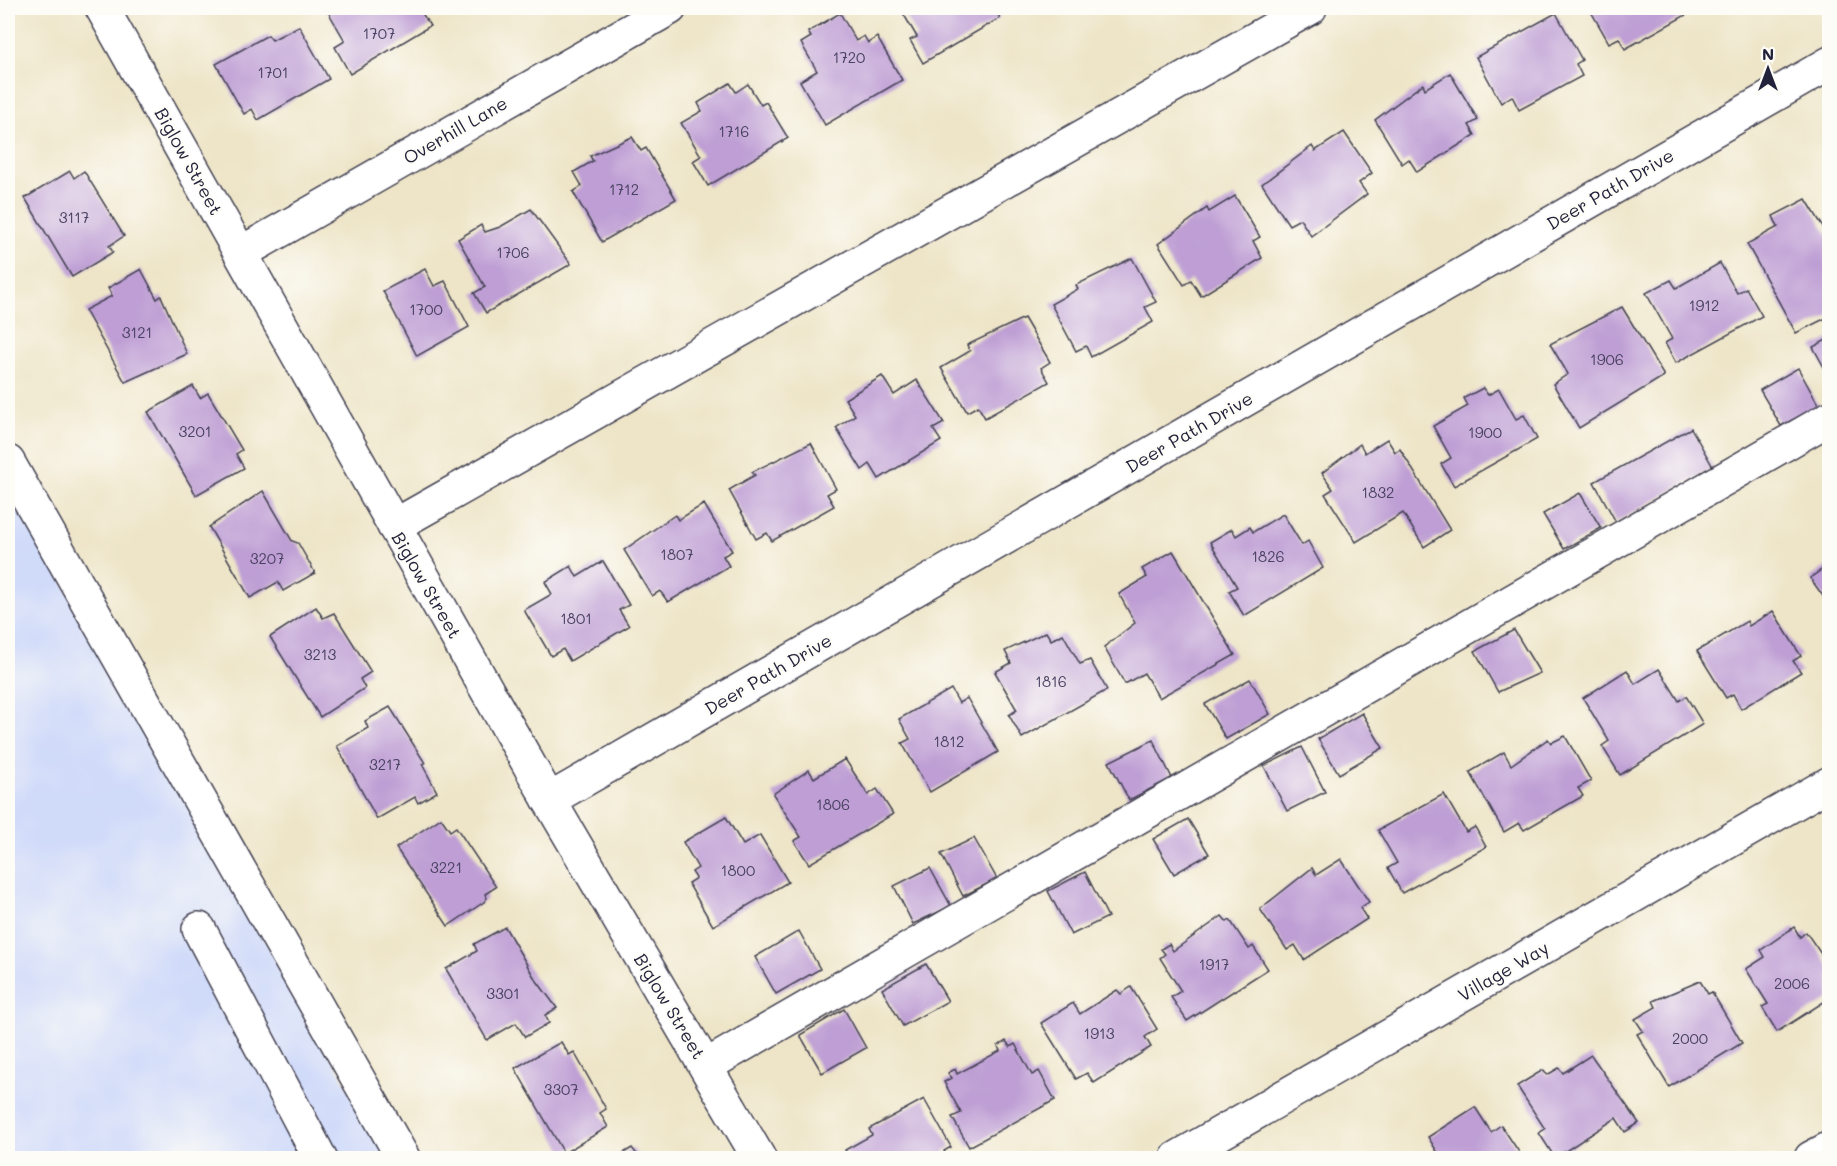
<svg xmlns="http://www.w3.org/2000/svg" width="1837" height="1166" font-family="Mali,sans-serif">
  <rect width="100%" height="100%" fill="#fdfcf7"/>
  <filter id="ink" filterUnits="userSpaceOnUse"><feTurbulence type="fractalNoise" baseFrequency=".0167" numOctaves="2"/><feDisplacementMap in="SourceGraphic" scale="12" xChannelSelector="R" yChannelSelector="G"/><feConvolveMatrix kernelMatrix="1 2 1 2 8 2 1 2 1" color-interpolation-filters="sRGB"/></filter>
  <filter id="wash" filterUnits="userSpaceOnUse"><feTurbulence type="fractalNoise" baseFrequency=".008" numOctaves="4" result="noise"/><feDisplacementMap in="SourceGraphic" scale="24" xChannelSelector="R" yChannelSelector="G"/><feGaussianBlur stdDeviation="1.35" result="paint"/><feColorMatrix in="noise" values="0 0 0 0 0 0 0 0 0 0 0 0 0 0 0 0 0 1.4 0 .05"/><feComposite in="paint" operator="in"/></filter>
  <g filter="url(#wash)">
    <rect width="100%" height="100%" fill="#eee5c8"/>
    <path fill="#d0daf9" d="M8,485L388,1158H8Z"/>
    <g id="blocks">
      <g fill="#be9ed4">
        <path d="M326,8H419L430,26L350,74L335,47L345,41Z"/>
        <path d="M900,8H994L1000,18L923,63L910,40L917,37Z"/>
        <path d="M1589,8H1682L1686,15L1625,49L1619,38L1609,43Z"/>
        <path d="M840,13L856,41L864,36L868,43L877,37L902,80L825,125L800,81L817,71L801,43L811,37L808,32Z"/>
        <path d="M1556,13L1582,60L1576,64L1582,76L1519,110L1512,96L1501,103L1476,57Z"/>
        <path d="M299,26L329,79L258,120L252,109L244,114L216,64L268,35L272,40Z"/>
        <path d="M1450,73L1478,120L1469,125L1475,135L1417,172L1409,159L1402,164L1375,120L1423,84L1425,89Z"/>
        <path d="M730,83L736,92L748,84L761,105L766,102L788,138L708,186L693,161L701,156L681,123L702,111L698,103Z"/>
        <path d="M1344,132L1372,173L1359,183L1367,194L1311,236L1300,219L1289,225L1262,184L1312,146L1315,151Z"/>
        <path d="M632,137L641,151L646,148L676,199L602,242L573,192L582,186L574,172L593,161L590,156Z"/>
        <path d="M70,171L74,178L84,171L124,236L109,246L113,252L72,277L25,198Z"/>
        <path d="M1235,196L1260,237L1253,241L1262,258L1201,296L1191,280L1184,285L1158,244L1207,208L1209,212Z"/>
        <path d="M1806,199L1830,238V316L1796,333L1747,244L1778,227L1773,216Z"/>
        <path d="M531,209L571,264L486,313L474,293L485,287L458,239L481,225L485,232L500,227Z"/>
        <path d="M1132,258L1156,302L1145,307L1153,322L1091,357L1086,346L1076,351L1051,304L1078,289L1076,285Z"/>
        <path d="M1720,263L1737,293L1746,288L1762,316L1676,363L1665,343L1672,339L1646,293L1671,280L1676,288Z"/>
        <path d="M141,269L157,299L161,296L187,354L125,382L85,310L112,296L108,288Z"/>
        <path d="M425,269L434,286L445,281L469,327L417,356L383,291Z"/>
        <path d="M1622,307L1664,376L1579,428L1553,384L1568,374L1550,344Z"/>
        <path d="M1024,318L1050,362L1041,368L1049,382L985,418L978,406L967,412L941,368L970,351L967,345Z"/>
        <path d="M1830,338V378L1813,347Z"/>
        <path d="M1798,368L1819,406L1781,426L1760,390Z"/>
        <path d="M882,376L894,395L917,380L944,423L933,429L941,441L879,479L870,464L862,470L836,428L855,415L845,399Z"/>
        <path d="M193,386L200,398L208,393L242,450L236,454L244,468L196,495L148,412Z"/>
        <path d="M1483,388L1488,395L1499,389L1516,419L1524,415L1537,439L1454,486L1441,464L1451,458L1433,426L1468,406L1464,398Z"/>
        <path d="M1691,428L1713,467L1616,522L1594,482Z"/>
        <path d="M1387,439L1395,452L1400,449L1450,530L1424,547L1403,513L1356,542L1325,494L1333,489L1322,473L1360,444L1365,453Z"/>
        <path d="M811,443L836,489L827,494L834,506L772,541L767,533L756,539L729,490L755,475L752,472Z"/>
        <path d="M263,491L292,541L298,543L315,573L283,591L278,582L250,598L209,527Z"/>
        <path d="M1580,493L1601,528L1564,549L1543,514Z"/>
        <path d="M704,504L732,551L723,556L729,566L668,602L660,591L652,596L624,550L675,515L678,520Z"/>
        <path d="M1283,514L1302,545L1308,541L1323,568L1244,616L1229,591L1237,587L1210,542L1232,529L1236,536L1250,527L1253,532Z"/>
        <path d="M1173,551L1235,655L1159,698L1144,673L1125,684L1104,647L1135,623L1119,594L1147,577L1142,569Z"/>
        <path d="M603,561L629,605L619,610L629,626L570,661L563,649L551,656L524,610L552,594L545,582L571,566L577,577Z"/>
        <path d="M1827,566L1830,569V606L1810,578Z"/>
        <path d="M316,607L323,618L334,613L371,672L360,679L365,688L320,717L270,637Z"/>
        <path d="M1773,611L1801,656L1793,661L1801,672L1741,709L1733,694L1726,698L1697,651L1747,621L1749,626Z"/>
        <path d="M1514,630L1540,673L1498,692L1475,651Z"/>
        <path d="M1046,632L1051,640L1063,634L1080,664L1090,660L1107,690L1022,738L1009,715L1017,710L995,672L1011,663L1005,651Z"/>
        <path d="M1659,669L1679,701L1686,696L1703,724L1620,775L1602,746L1609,741L1583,698L1627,670L1635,684Z"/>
        <path d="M1250,679L1270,714L1226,739L1205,704Z"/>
        <path d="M951,689L959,703L967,698L998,752L930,792L902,743L910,739L899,719Z"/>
        <path d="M390,707L425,763L422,764L437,792L418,803L415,797L377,819L337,746L368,728L365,721Z"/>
        <path d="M1362,713L1383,748L1339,774L1318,739Z"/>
        <path d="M1565,736L1591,781L1578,788L1583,796L1524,830L1519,823L1504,832L1470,772L1504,752L1511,765L1548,739L1551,743Z"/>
        <path d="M1153,740L1172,778L1129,800L1109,762Z"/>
        <path d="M1302,747L1325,792L1287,811L1264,766Z"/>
        <path d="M845,759L868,795L877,789L893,814L809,864L794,841L801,837L773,794L809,770L814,778Z"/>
        <path d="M1444,794L1466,832L1475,827L1486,847L1402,893L1388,868L1397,863L1378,830Z"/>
        <path d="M726,817L743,845L760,835L788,882L713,926L688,883L696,878L692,872L698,868L683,842Z"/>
        <path d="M441,818L450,831L456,827L496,887L485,894L487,898L484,902L448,926L396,848Z"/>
        <path d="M1188,819L1209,854L1174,874L1153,839Z"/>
        <path d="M974,838L997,879L963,896L941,854Z"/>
        <path d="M1341,859L1369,902L1360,908L1367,919L1304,960L1295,945L1287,950L1260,909L1312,868L1316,875Z"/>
        <path d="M930,868L951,906L913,924L894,886Z"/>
        <path d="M1085,872L1108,917L1071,935L1048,891Z"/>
        <path d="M1222,916L1227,922L1230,920L1249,949L1253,946L1268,969L1187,1021L1171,997L1181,991L1160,958L1165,954L1161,949L1169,944L1173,951Z"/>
        <path d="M505,927L534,977L557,1008L545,1015L549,1023L525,1037L516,1023L487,1040L446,969L477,951L474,944Z"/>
        <path d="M1794,927L1800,937L1806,932L1830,967V998L1777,1032L1762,1007L1768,1004L1746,969L1765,957L1761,950Z"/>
        <path d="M799,931L820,969L776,994L755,957Z"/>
        <path d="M926,964L948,1001L903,1026L882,989Z"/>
        <path d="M1700,981L1708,994L1712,992L1742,1043L1669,1087L1637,1034L1643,1031L1635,1019L1656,1007L1653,1001Z"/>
        <path d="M1131,987L1157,1029L1145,1037L1151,1047L1094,1083L1087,1073L1076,1079L1041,1023L1073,1003L1080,1014L1117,990L1121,994Z"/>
        <path d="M844,1009L866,1048L822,1073L800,1035Z"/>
        <path d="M1006,1041L1010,1047L1015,1044L1032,1075L1039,1071L1055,1100L969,1147L952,1117L961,1113L944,1082L952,1078L948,1073L955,1069L957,1074L1000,1051L998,1046Z"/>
        <path d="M561,1042L569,1055L574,1052L606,1109L600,1113L608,1127L564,1153L515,1068Z"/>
        <path d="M1591,1055L1639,1123L1625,1132L1616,1118L1555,1158L1539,1133L1545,1129L1517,1086L1543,1070L1547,1075L1559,1068L1563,1073Z"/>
        <path d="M924,1099L951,1147L944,1151L948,1158H850L845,1150L872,1135L869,1129Z"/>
        <path d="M1475,1107L1491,1132L1501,1125L1523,1158H1441L1428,1137Z"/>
        <path d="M632,1148L640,1158H615Z"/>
      </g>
    </g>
  </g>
  <g filter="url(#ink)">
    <use href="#blocks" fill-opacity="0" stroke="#413f50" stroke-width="1.5"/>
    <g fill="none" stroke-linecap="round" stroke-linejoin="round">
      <defs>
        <g id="minor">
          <path d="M102,8L549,800L759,1158"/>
          <path d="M241,253L670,8"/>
          <path d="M8,462L403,1158"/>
          <path d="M394,526L1310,8"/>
          <path d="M549,800L1830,63"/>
          <path d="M199,929L320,1158"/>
          <path d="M706,1066L1830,418"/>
          <path d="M1177,1158L1830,783"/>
          <path d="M1811,1158L1830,1148"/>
        </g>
      </defs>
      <use href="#minor" stroke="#413f50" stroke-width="36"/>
      <use href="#minor" stroke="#fff" stroke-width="33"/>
    </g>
  </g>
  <g text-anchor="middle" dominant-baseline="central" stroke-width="4.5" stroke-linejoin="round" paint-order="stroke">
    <g font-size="15" fill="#494161">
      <text x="379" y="33">1707</text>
      <text x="849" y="57">1720</text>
      <text x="273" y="72">1701</text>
      <text x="734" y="131">1716</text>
      <text x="624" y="189">1712</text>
      <text x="74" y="217">3117</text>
      <text x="513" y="252">1706</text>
      <text x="1704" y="305">1912</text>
      <text x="426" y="309">1700</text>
      <text x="137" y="332">3121</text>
      <text x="1607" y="359">1906</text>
      <text x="195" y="431">3201</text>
      <text x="1485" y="432">1900</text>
      <text x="1378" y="492">1832</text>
      <text x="677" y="554">1807</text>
      <text x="1268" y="556">1826</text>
      <text x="267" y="558">3207</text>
      <text x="576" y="618">1801</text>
      <text x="320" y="654">3213</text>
      <text x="1051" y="681">1816</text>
      <text x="949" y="741">1812</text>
      <text x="385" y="764">3217</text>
      <text x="833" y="804">1806</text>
      <text x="446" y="867">3221</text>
      <text x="738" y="870">1800</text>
      <text x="1214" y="964">1917</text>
      <text x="1792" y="983">2006</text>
      <text x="503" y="993">3301</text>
      <text x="1099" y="1033">1913</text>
      <text x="1690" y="1038">2000</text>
      <text x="561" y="1089">3307</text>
    </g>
    <g font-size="18" fill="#22223b" stroke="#fdfcf7">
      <text transform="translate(455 130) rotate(-30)">Overhill Lane</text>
      <text transform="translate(189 161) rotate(61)">Biglow Street</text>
      <text transform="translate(1610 189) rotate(-30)">Deer Path Drive</text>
      <text transform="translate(1189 432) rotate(-30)">Deer Path Drive</text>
      <text transform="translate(427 585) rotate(60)">Biglow Street</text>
      <text transform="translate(768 674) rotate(-30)">Deer Path Drive</text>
      <text transform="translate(1503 971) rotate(-30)">Village Way</text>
      <text transform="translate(670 1006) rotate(59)">Biglow Street</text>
    </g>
  </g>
  <rect width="1837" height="1166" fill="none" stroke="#fdfcf7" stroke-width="30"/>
  <g transform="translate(1768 69)" stroke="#fdfcf7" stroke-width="4.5" paint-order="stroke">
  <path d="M0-4.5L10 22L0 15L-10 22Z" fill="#22223b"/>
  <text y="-9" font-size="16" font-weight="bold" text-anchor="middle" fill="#22223b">N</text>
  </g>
</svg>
